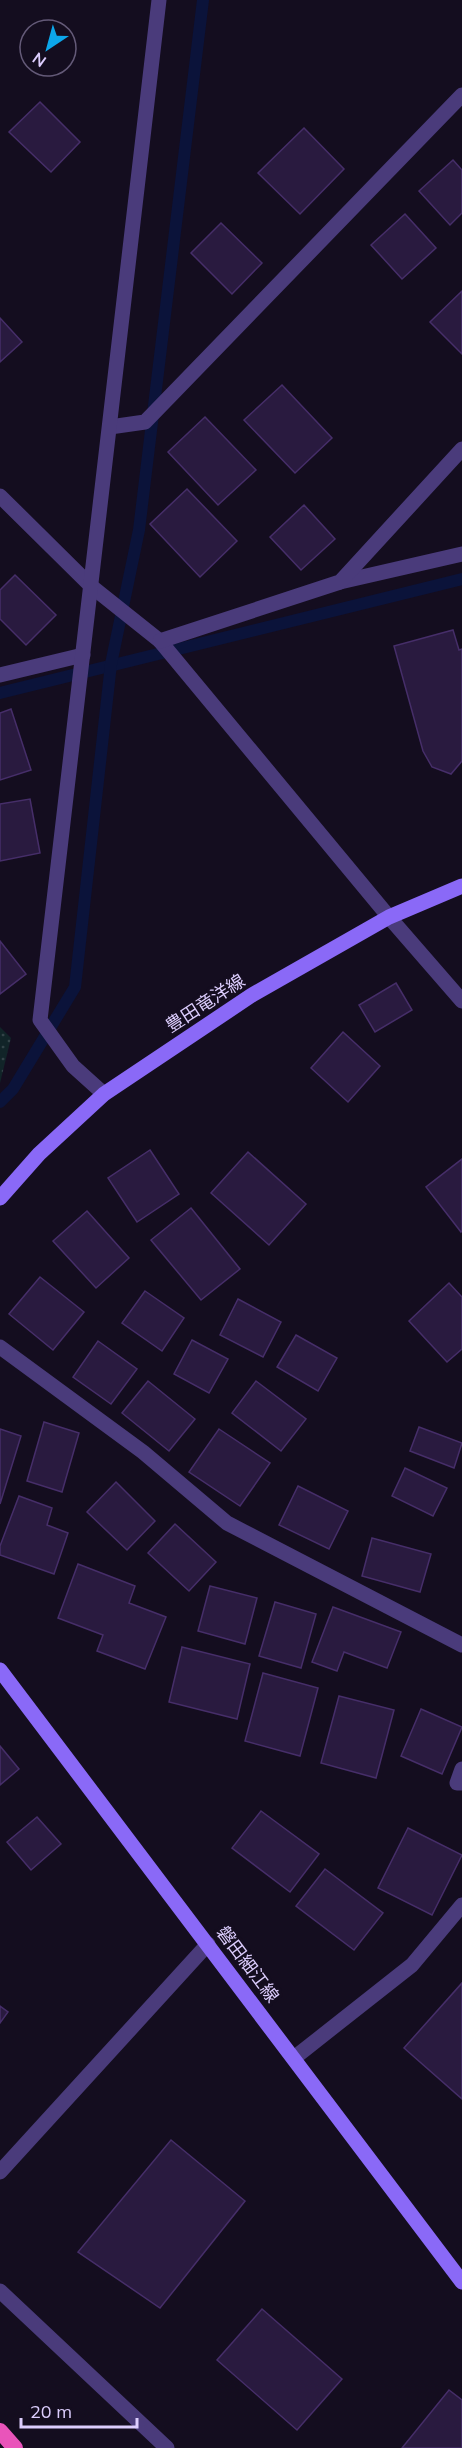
<svg xmlns="http://www.w3.org/2000/svg" width="462" height="2448" font-family="Mulish,'Noto Sans JP',sans-serif">
  <defs>
    <pattern id="grass-dots" width="8" height="8" patternUnits="userSpaceOnUse" patternTransform="scale(1.5)"><rect width="8" height="8" fill="#112428"/><path d="M2 2h.1M6 6h.1" fill="none" stroke="#334348" stroke-width="1.8" stroke-linecap="round"/></pattern>
  </defs>
  <rect width="100%" height="100%" fill="#140d1f"/>
  <path fill="url(#grass-dots)" d="M0,1027L11,1038L0,1083Z"/>
  <g fill="none" stroke-linecap="round" stroke-linejoin="round">
    <g stroke="#0b133a" stroke-width="12">
      <path d="M0,693L462,579"/>
      <path d="M0,1102L13,1089L75,987L111,664L139,530L203,0"/>
    </g>
  </g>
  <g fill="#291a3f" stroke="#462e69" stroke-width="1.5">
    <path d="M40,102L80,142L51,172L9,132Z"/>
    <path d="M304,128L344,169L300,214L258,173Z"/>
    <path d="M453,160L462,170V213L450,225L419,191Z"/>
    <path d="M405,214L436,248L402,279L371,245Z"/>
    <path d="M221,223L262,263L232,294L191,253Z"/>
    <path d="M462,291V354L430,322Z"/>
    <path d="M0,318L22,342L0,362Z"/>
    <path d="M282,385L332,438L295,473L244,420Z"/>
    <path d="M205,417L256,470L218,505L168,452Z"/>
    <path d="M187,489L237,541L200,577L150,524Z"/>
    <path d="M304,505L335,539L301,570L270,537Z"/>
    <path d="M15,575L56,615L26,645L0,619V590Z"/>
    <path d="M453,630L459,650L462,649V761L451,774L432,767L423,751L394,646Z"/>
    <path d="M11,709L31,770L0,780V713Z"/>
    <path d="M30,799L40,853L0,861V804Z"/>
    <path d="M0,941L26,974L0,994Z"/>
    <path d="M396,983L412,1010L375,1032L359,1005Z"/>
    <path d="M343,1032L380,1066L348,1102L311,1068Z"/>
    <path d="M150,1150L179,1194L137,1222L108,1178Z"/>
    <path d="M248,1152L306,1204L269,1245L211,1193Z"/>
    <path d="M462,1159V1231L461,1232L426,1187Z"/>
    <path d="M191,1208L240,1269L201,1300L151,1240Z"/>
    <path d="M87,1211L129,1258L96,1288L53,1241Z"/>
    <path d="M40,1277L84,1312L53,1350L9,1314Z"/>
    <path d="M449,1283L462,1297V1349L447,1362L409,1321Z"/>
    <path d="M145,1291L184,1318L162,1351L122,1323Z"/>
    <path d="M238,1299L281,1322L263,1357L220,1335Z"/>
    <path d="M296,1335L337,1358L318,1391L277,1367Z"/>
    <path d="M192,1340L228,1359L209,1393L174,1374Z"/>
    <path d="M98,1341L137,1369L111,1404L73,1377Z"/>
    <path d="M148,1381L195,1419L169,1451L122,1413Z"/>
    <path d="M256,1381L306,1419L281,1451L232,1413Z"/>
    <path d="M44,1422L79,1433L62,1492L27,1481Z"/>
    <path d="M419,1427L462,1443L454,1468L410,1451Z"/>
    <path d="M0,1429L21,1436L0,1504Z"/>
    <path d="M219,1429L270,1463L240,1506L189,1472Z"/>
    <path d="M405,1468L447,1488L433,1516L392,1496Z"/>
    <path d="M116,1482L155,1521L127,1550L87,1512Z"/>
    <path d="M298,1486L348,1511L329,1549L279,1525Z"/>
    <path d="M19,1496L52,1508L47,1525L68,1533L54,1574L0,1555V1546Z"/>
    <path d="M175,1524L216,1562L189,1591L148,1553Z"/>
    <path d="M372,1538L431,1554L420,1592L362,1576Z"/>
    <path d="M78,1564L135,1586L129,1603L166,1617L145,1669L97,1651L103,1635L58,1618Z"/>
    <path d="M210,1586L257,1598L245,1644L198,1631Z"/>
    <path d="M275,1602L316,1614L301,1668L259,1656Z"/>
    <path d="M333,1607L401,1632L387,1668L344,1652L337,1671L312,1662Z"/>
    <path d="M182,1647L250,1664L237,1719L169,1702Z"/>
    <path d="M263,1673L318,1688L300,1756L245,1741Z"/>
    <path d="M339,1696L394,1710L376,1778L321,1763Z"/>
    <path d="M421,1709L462,1727L442,1774L401,1756Z"/>
    <path d="M0,1746L19,1769L0,1785Z"/>
    <path d="M261,1811L319,1854L290,1892L232,1848Z"/>
    <path d="M37,1817L61,1844L31,1870L7,1842Z"/>
    <path d="M408,1828L462,1855L432,1915L378,1888Z"/>
    <path d="M325,1869L383,1913L354,1950L296,1906Z"/>
    <path d="M462,1983V2099L404,2048Z"/>
    <path d="M0,2006L8,2012L0,2023Z"/>
    <path d="M171,2140L245,2201L160,2308L78,2252Z"/>
    <path d="M262,2309L342,2379L297,2430L217,2360Z"/>
    <path d="M449,2390L462,2400V2448H402Z"/>
  </g>
  <g fill="none" stroke-linecap="round" stroke-linejoin="round">
    <g stroke="#4a3b7b" stroke-width="15">
      <path d="M110,427L145,422L462,95"/>
      <path d="M0,496L91,586L160,641L389,917L462,1001"/>
      <path d="M340,582L462,554"/>
      <path d="M160,641L340,582L462,449"/>
      <path d="M0,675L83,655"/>
      <path d="M0,1347L143,1452L227,1523L462,1645"/>
      <path d="M462,1769L457,1783H462"/>
      <path d="M294,2058L412,1965L462,1905"/>
      <path d="M0,2172L208,1944"/>
      <path d="M0,2291L167,2448"/>
    </g>
    <path stroke="#4a3b7b" stroke-width="15" d="M104,1094L73,1066L40,1020L159,0"/>
    <g stroke="#8a69f7" stroke-width="15">
      <path d="M0,1198L39,1154L104,1094L252,995L389,917L462,886"/>
      <path d="M0,1670L462,2282"/>
    </g>
    <path stroke="#e954ba" stroke-width="16" d="M0,2431L15,2448"/>
  </g>
  <g text-anchor="middle" dominant-baseline="central" stroke-width="6" stroke-linejoin="round" paint-order="stroke">
    <g font-size="18" fill="#dccdfd" stroke="#140d1f">
      <text transform="translate(205 1003) rotate(-33)">豊田竜洋線</text>
      <text transform="translate(248 1964) rotate(53)">磐田細江線</text>
    </g>
  </g>
  <g transform="translate(48 48) rotate(216)"><circle r="28" fill="#140d1f" stroke="#645a78" stroke-width="1.5"/>
  <path d="M0-4.5L10 22L0 15L-10 22Z" fill="#0ca6ea"/>
  <text y="-9" font-size="16" font-weight="bold" text-anchor="middle" fill="#dccdfd">N</text>
  </g>
  <path d="M21 2418v9h116v-9" fill="none" stroke="#dccdfd" stroke-width="3"/>
  <text x="30" y="2418" font-size="18" fill="#dccdfd" stroke="#140d1f" stroke-width="4.5" paint-order="stroke">20 m</text>
</svg>
